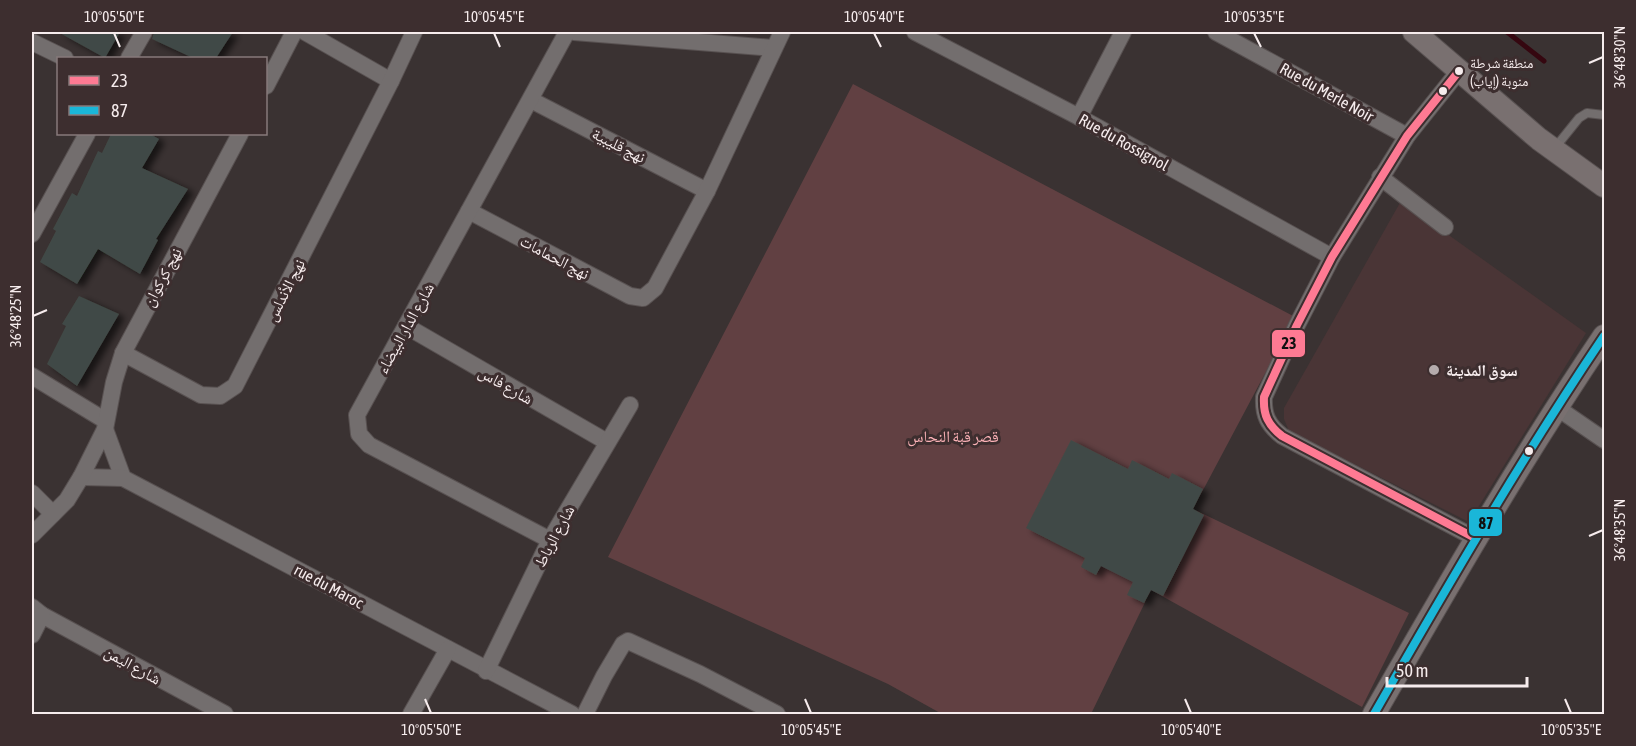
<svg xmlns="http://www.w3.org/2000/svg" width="1636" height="746" font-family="'Asap Condensed','Noto Naskh Arabic',sans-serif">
  <defs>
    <filter id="shadow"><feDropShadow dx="6" dy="3.5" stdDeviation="3" flood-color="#0009"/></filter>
  </defs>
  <rect width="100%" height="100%" fill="#3a3232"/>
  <path fill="#4a3536" d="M1401,201L1586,333L1469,522L1289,431L1284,419V408Z"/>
  <path fill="#614042" d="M853,84L1295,317L1193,509L1409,613L1362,707L1151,590L1091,714H942L888,684L608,557Z"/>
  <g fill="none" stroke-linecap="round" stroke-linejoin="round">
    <path stroke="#350710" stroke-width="5" d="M1507,32L1544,61"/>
  </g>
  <g fill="#414a46" filter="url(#shadow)">
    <path d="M58,32H120L105,58Z"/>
    <path d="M154,32H233L216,58H193L152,39Z"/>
    <path d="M111,134H150L159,139L142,168L188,189L156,239L158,240L140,274L98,249L77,284L40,262L56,231L53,229L72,193L77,196L98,151L102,153Z"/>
    <path d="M79,296L119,314L77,386L47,364L66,326L62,324Z"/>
    <path d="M1071,440L1128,469L1132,460L1169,479L1172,473L1203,489L1193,509L1204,515L1163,596L1151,590L1144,603L1127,595L1133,582L1101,566L1096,575L1081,567L1085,558L1026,528Z"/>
  </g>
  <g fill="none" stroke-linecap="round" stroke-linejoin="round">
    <defs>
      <path id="lane" d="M1554,149L1579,118L1587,113L1604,115"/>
      <g id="street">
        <path d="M305,32L391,81"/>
        <path d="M574,32L773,48"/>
        <path d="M915,32L1079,117L1332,257"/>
        <path d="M1216,32L1407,136"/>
        <path d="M32,42L65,58"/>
        <path d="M129,58L144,32"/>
        <path d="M1459,71L1407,136L1332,257L1297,325L1264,397C1263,415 1268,425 1282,436L1475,538"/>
        <path d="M266,86L294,32"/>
        <path d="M531,100L707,191"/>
        <path d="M1079,117L1123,32"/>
        <path d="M1380,177L1445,227"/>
        <path d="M469,211L630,296L643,298L655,288L707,191L782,32"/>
        <path d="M32,234L87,134"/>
        <path d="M406,326L607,442"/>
        <path d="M123,353L201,395L220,396L235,386L391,81L414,32"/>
        <path d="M32,376L106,421"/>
        <path d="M1556,407L1604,440"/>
        <path d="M105,429L123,478"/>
        <path d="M81,477L123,478L572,714"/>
        <path d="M32,493L53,514"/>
        <path d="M32,535L67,500L81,477L105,429L114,382L123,353L240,134"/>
        <path d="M550,540L369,445L359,434L357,415L567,32"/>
        <path d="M32,607L42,615L225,714"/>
        <path d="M32,635L42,615"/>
        <path d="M486,671L550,540L630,405"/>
        <path d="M411,714L448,649"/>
        <path d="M585,714L604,676L623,644L628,641L700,674L777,714"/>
      </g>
      <g id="secondary">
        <path d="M1414,32L1539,139L1604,186"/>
        <path d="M1374,714C1448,585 1521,459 1604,336"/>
      </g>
    </defs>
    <use href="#lane" stroke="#585151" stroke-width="10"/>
    <use href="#street" stroke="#585151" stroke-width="18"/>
    <use href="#secondary" stroke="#585151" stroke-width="24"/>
    <use href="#lane" stroke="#736e6e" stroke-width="8"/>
    <use href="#street" stroke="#736e6e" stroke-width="16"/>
    <use href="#secondary" stroke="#797070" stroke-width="22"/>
    <defs>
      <path id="bus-1" d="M1459,71L1407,136L1332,257L1297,325L1264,397C1263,415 1268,425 1282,436L1475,538"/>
      <path id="bus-2" d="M1374,714C1448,585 1521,459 1604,336"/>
    </defs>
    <use href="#bus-1" stroke="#3d2e2f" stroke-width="12"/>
    <use href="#bus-2" stroke="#3d2e2f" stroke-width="12"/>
    <use href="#bus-1" stroke="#fe7a93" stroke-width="8"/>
    <use href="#bus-2" stroke="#1ab6d8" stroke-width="8"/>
  </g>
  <path fill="none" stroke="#f6eced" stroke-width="2" d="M114,33L120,47M494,33L500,47M874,33L881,47M1254,33L1261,47M1589,63L1603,57M33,316L47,310M1589,536L1603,530M425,699L431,713M805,699L811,713M1185,699L1191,713M1565,699L1571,713"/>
  <g fill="#f6eced" stroke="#3d2e2f" stroke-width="2">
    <circle cx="1459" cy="71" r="5"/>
    <circle cx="1443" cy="91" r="5"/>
    <circle cx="1529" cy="451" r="5"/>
  </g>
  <circle fill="#b4abac" stroke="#3d2e2f" stroke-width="2" cx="1434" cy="370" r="6"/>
  <g text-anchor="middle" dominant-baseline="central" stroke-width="6" stroke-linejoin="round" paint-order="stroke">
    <g font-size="14" fill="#f6eced" stroke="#3d2e2f" text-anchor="start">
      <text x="1470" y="63">منطقة شرطة<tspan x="1470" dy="18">منوبة (إياب)</tspan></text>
    </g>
    <g font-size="16" fill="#f6eced" stroke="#3d2e2f">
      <text transform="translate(1327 92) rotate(29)">Rue du Merle Noir</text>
      <text transform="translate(1124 142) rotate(29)">Rue du Rossignol</text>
      <text transform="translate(619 145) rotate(27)">نهج قليبية</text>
      <text transform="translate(555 257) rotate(28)">نهج الحمامات</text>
      <text transform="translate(162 277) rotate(-62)">نهج كركوان</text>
      <text transform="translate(285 290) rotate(-63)">نهج الأندلس</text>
      <text transform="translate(405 328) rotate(-61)">شارع الدار البيضاء</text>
      <text transform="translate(506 385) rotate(30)">شارع فاس</text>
      <text transform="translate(554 536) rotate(-62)">شارع الرباط</text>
      <text transform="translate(329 586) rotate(28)">rue du Maroc</text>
      <text transform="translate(133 665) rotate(29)">شارع اليمن</text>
    </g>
    <g font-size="16" font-weight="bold" fill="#f6eced" stroke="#3d2e2f" text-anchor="start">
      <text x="1446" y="370">سوق المدينة</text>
    </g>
    <g font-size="16" fill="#fcb2b7" stroke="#3d2e2f">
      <text x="953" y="436">قصر قبة النحاس</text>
    </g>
  </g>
  <g stroke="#3d2e2f" stroke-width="2">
    <rect x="1271" y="329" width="35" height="29" rx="6" fill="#fe7a93"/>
    <rect x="1468" y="508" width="35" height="29" rx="6" fill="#1ab6d8"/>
  </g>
  <g font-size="16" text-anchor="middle" font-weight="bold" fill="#111">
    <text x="1289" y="349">23</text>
    <text x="1486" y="529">87</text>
  </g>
  <rect width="1636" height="746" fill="none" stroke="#3d2e2f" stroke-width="66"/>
  <rect x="57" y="57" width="210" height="78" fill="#3d2e2f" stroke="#877a7b" stroke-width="1.5"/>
  <rect x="69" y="76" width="30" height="9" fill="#fe7a93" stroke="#877a7b" stroke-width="1.5"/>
  <text x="111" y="87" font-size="18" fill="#f6eced">23</text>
  <rect x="69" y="106" width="30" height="9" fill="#1ab6d8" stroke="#877a7b" stroke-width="1.5"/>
  <text x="111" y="117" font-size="18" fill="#f6eced">87</text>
  <path d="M1387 677v9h140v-9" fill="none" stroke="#f6eced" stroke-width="3"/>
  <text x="1396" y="677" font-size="18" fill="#f6eced" stroke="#3d2e2f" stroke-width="4.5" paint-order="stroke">50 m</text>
  <rect x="33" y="33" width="1570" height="680" fill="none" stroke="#f6eced" stroke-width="2"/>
  <g font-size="15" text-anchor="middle" fill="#f6eced">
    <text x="114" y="22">10°05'50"E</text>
    <text x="494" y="22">10°05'45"E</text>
    <text x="874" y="22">10°05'40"E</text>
    <text x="1254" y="22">10°05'35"E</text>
    <text transform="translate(1620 57) rotate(-90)" y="5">36°48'30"N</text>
    <text transform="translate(16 316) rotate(-90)" y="5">36°48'25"N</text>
    <text transform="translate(1620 530) rotate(-90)" y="5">36°48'35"N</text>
    <text x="431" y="735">10°05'50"E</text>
    <text x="811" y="735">10°05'45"E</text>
    <text x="1191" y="735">10°05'40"E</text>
    <text x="1571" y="735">10°05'35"E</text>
  </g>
</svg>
